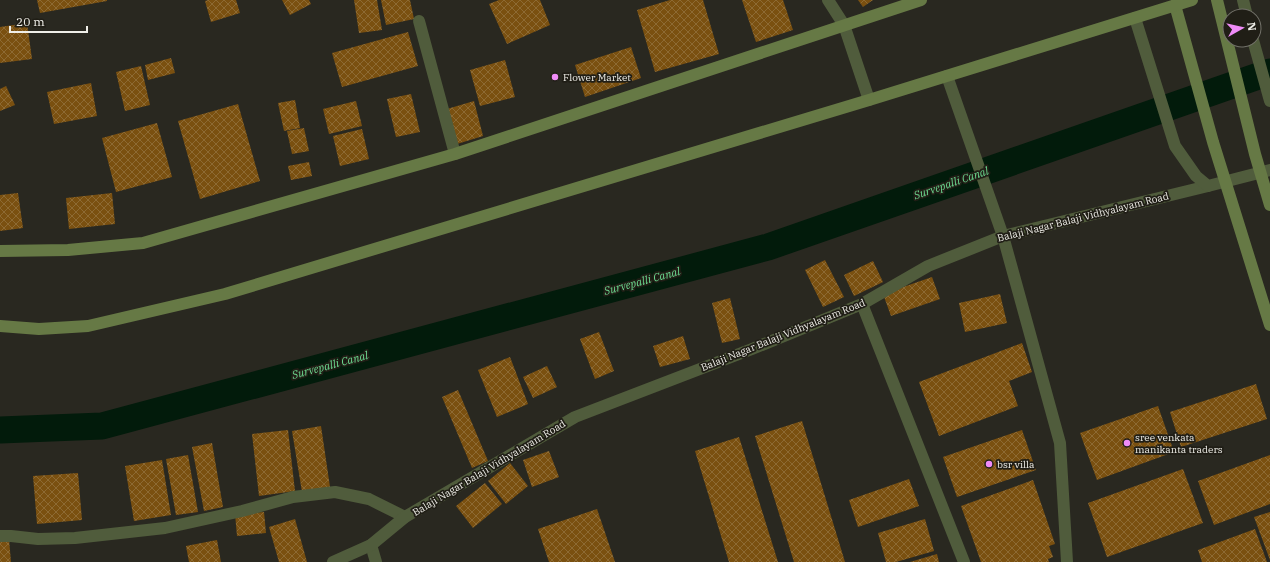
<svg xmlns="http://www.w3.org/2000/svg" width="1270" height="562" font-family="'IBM Plex Serif',serif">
  <defs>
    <pattern id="building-cross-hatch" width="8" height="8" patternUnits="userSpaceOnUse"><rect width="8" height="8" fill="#7a5010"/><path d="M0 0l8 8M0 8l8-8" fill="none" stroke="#8d6a33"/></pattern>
  </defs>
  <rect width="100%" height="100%" fill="#292820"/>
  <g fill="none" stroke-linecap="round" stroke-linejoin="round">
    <path stroke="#021b0b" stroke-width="27" d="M0,430L102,426L768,247L1270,72"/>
  </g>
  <g fill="url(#building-cross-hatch)">
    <path d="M37,0H107V1L40,13Z"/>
    <path d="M208,0H236L240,13L211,22L205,1Z"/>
    <path d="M282,0H309L311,4L290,15Z"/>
    <path d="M354,0H377L382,30L359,33Z"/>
    <path d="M381,0H410L414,19L386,25Z"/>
    <path d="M499,0H540L550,25L507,44L489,4Z"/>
    <path d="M670,0H703L719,54L655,72L637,10Z"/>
    <path d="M742,0H783L793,30L756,42Z"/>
    <path d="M858,0H873L863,7Z"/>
    <path d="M27,23L32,59L0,63V27Z"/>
    <path d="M408,32L418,66L342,87L332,53Z"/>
    <path d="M631,47L641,78L585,97L575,65Z"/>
    <path d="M171,58L175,73L148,80L145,65Z"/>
    <path d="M505,60L515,97L480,106L470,70Z"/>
    <path d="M141,66L150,105L125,111L116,72Z"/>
    <path d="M91,83L97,116L54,124L47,92Z"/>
    <path d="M6,86L15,105L0,111V89Z"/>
    <path d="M411,94L420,132L396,137L387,99Z"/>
    <path d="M295,100L300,128L284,131L278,103Z"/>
    <path d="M356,101L362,126L329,134L323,109Z"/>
    <path d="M474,101L483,136L457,144L447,109Z"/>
    <path d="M238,104L260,181L200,199L178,121Z"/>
    <path d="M157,123L172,177L116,192L102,138Z"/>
    <path d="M304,128L309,151L292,154L287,131Z"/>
    <path d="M362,129L369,159L340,166L333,136Z"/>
    <path d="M309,162L312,176L291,180L288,166Z"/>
    <path d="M18,193L23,228L0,231V195Z"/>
    <path d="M112,193L115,224L69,229L66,198Z"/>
    <path d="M825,260L844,297L823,307L805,270Z"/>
    <path d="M873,261L883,282L854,296L844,275Z"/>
    <path d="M932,277L940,299L891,316L883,294Z"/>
    <path d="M1000,294L1007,323L965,332L959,303Z"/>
    <path d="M730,298L740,339L722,343L712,303Z"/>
    <path d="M599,332L614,371L595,379L580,339Z"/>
    <path d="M683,336L690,359L660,367L653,346Z"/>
    <path d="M1022,343L1032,372L1009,381L1018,406L939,436L919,382Z"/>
    <path d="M510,357L528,404L497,417L478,370Z"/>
    <path d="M547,366L557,387L533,398L523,377Z"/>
    <path d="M1256,384L1267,419L1181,447L1170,412Z"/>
    <path d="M458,390L488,461L472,468L442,397Z"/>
    <path d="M1158,406L1174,452L1097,480L1080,433Z"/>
    <path d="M802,421L845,562H794L755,436Z"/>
    <path d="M321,426L330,487L302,492L292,431Z"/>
    <path d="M288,430L295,491L259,496L252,434Z"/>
    <path d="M1022,430L1036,470L957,497L943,457Z"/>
    <path d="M739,437L778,562H729L695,451Z"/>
    <path d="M212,443L223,507L204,511L192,447Z"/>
    <path d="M549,451L559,477L532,487L523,460Z"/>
    <path d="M188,455L198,512L176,515L166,459Z"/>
    <path d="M1270,455V504L1214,525L1198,481Z"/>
    <path d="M162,460L171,515L134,521L125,466Z"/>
    <path d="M510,463L528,486L506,504L488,481Z"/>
    <path d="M1183,469L1203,523L1107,557L1088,503Z"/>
    <path d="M78,473L82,520L37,524L33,476Z"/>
    <path d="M909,479L919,506L858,527L849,500Z"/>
    <path d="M1033,480L1055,544L1049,546L1053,557L1048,559L1049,562H981L961,506Z"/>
    <path d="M485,483L502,504L473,528L456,506Z"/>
    <path d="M597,509L615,562H549L538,529Z"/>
    <path d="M264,512L266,533L237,536L235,514Z"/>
    <path d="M1270,512V560L1254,517Z"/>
    <path d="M295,519L307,562H279L269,527Z"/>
    <path d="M925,519L934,551L896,562H886L878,533Z"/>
    <path d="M1255,529L1267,562H1202L1198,550Z"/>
    <path d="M0,539H9L11,562H0Z"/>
    <path d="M217,540L221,562H189L186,546Z"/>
    <path d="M937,554L939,562H910Z"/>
  </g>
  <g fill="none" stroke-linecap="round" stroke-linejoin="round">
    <g stroke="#505c3c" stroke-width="12">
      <path d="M828,0L844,25L869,100"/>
      <path d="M419,21L455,154"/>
      <path d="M947,76L1003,236L1060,443L1067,562"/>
      <path d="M862,304L964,562"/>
      <path d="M0,536H11L38,539L75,538L165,528L242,511L293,497L335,492L369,499L405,517"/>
      <path d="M371,545L376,562"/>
      <path d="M333,562L371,545L405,517L575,417L752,349L862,304L928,266L1003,236L1208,186"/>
    </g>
    <g stroke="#505c3c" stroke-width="12">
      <path d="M1243,0L1247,16"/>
      <path d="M1135,18L1175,146L1196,176L1208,186L1270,170"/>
      <path d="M1253,40L1270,101"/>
    </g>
    <g stroke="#667945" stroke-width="12">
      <path d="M1217,0L1255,154L1270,205"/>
      <path d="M1175,5L1213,142L1270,325"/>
      <path d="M0,251L68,250L143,243L455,154L921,0"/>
      <path d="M0,326L39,329L88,326L225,294L869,100L1192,0"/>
    </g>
  </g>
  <g fill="#ef8bf7" stroke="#201e16" stroke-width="1.5">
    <circle cx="555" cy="77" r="4"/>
    <circle cx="1127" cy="443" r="4"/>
    <circle cx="989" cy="464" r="4"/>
  </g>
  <g text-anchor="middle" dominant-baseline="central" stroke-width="3.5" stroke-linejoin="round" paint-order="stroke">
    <g font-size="10" fill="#f0efe9" stroke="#201e16" text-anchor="start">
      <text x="563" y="77">Flower Market</text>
      <text x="1135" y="437">sree venkata<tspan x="1135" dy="12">manikanta traders</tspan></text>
      <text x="997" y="464">bsr villa</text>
    </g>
    <g font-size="10" fill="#f0efe9" stroke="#201e16">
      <text transform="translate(1083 217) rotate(-14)">Balaji Nagar Balaji Vidhyalayam Road</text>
      <text transform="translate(783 335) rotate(-22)">Balaji Nagar Balaji Vidhyalayam Road</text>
      <text transform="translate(489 468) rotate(-31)">Balaji Nagar Balaji Vidhyalayam Road</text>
    </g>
    <g font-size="11" font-style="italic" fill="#6ddb91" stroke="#201e16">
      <text transform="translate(951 183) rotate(-19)">Survepalli Canal</text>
      <text transform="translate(642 281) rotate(-15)">Survepalli Canal</text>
      <text transform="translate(330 365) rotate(-15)">Survepalli Canal</text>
    </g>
  </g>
  <g transform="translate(1242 28) rotate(82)"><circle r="19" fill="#201e16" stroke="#73726a"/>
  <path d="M0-3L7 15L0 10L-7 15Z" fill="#ef8bf7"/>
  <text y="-6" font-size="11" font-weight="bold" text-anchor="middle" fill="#f0efe9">N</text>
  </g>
  <path d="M10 26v6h77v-6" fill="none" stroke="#f0efe9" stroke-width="2"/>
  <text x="16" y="26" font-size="12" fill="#f0efe9" stroke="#201e16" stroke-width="3" paint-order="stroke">20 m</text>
</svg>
